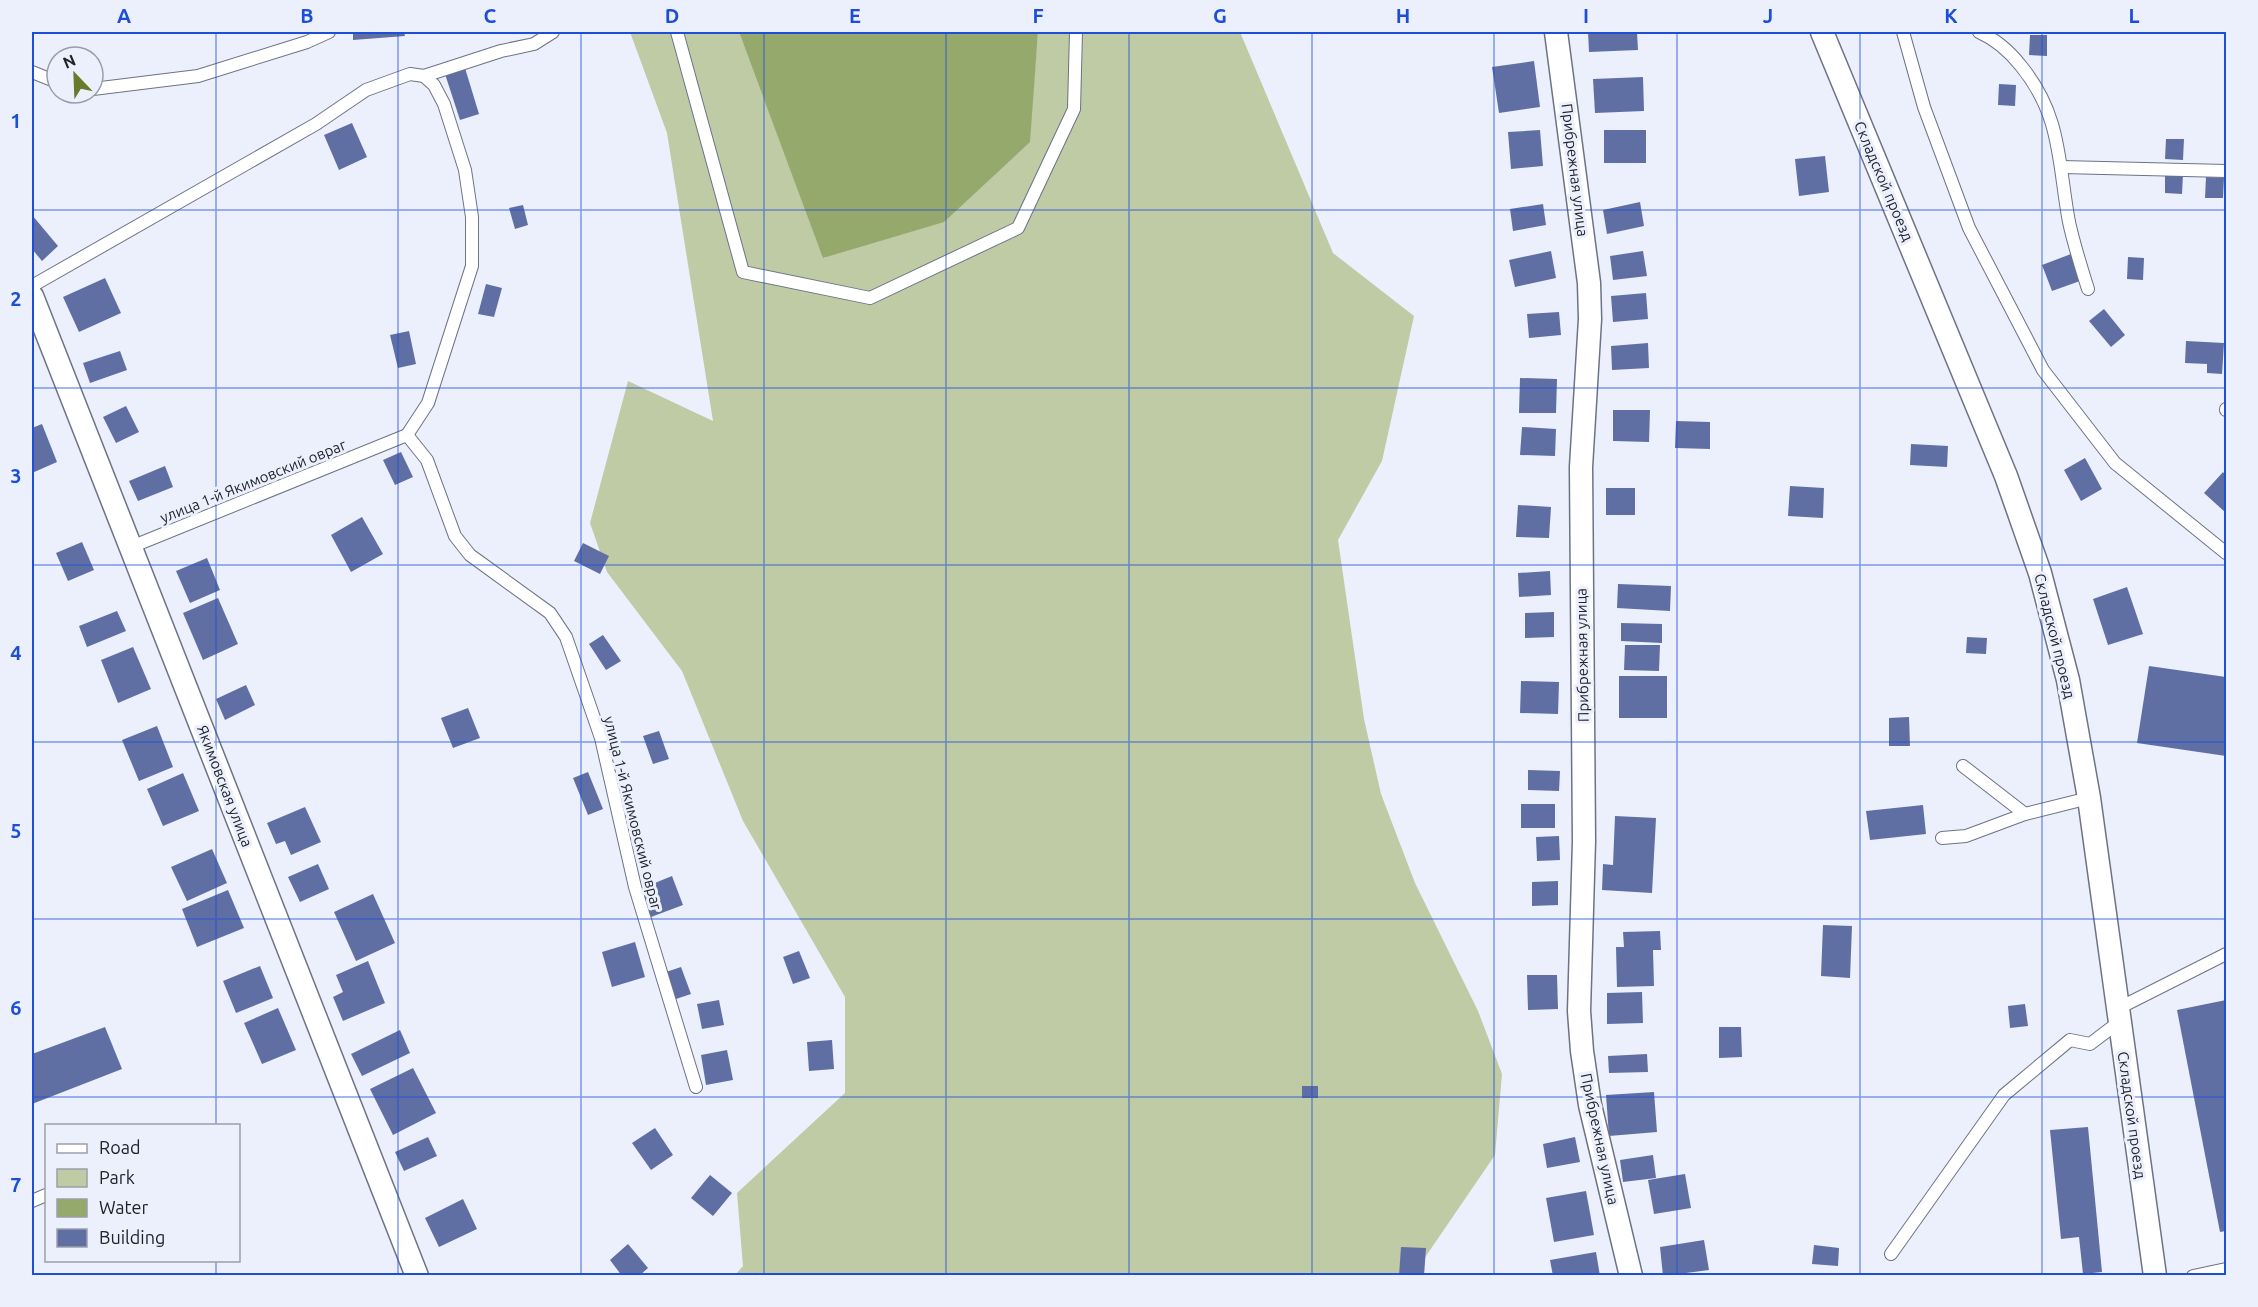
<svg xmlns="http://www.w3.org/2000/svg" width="2258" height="1307" font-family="Ubuntu,sans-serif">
  <rect width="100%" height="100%" fill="#ecf0fd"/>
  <path fill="#becba5" d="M630,32H739L824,258L1029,142L1038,32H1240L1333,253L1414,316L1382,461L1338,540L1364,719L1381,794L1415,883L1478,1011L1502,1074L1495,1155L1413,1275H735L743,1266L737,1193L845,1093V997L743,821L682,671L607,572L590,523L628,381L713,421L667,133Z"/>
  <path fill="#96a96c" d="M739,32H1038L1030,142L944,222L823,258Z"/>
  <g fill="#5f6fa4">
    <path d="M353,32H404L405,36L353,40Z"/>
    <path d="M1588,32H1637L1638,50L1589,52Z"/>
    <path d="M2030,35H2047V56L2029,55Z"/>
    <path d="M1534,61L1540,107L1499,113L1492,67Z"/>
    <path d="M465,68L479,114L460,120L445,74Z"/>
    <path d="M1643,77L1644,111L1595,113L1593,79Z"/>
    <path d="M1999,84L2016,85L2015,106L1998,105Z"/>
    <path d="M352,123L367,157L339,170L324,135Z"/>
    <path d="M1540,130L1543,166L1511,169L1508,132Z"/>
    <rect x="1604" y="130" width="42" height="33"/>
    <path d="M2166,139H2184L2183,160L2165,159Z"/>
    <path d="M1825,156L1829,192L1799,196L1795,159Z"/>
    <path d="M2165,173L2183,174L2182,194L2165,193Z"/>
    <path d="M2206,177L2224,178L2223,198H2205Z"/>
    <path d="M1640,202L1644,226L1607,234L1603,210Z"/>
    <path d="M1543,204L1546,225L1513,231L1510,209Z"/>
    <path d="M523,205L528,225L515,229L509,208Z"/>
    <path d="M32,215L58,246L42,261L32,249Z"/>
    <path d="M1551,251L1556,278L1515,287L1509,260Z"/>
    <path d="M1643,251L1647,276L1613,280L1610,256Z"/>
    <path d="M2071,254L2080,281L2052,291L2042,265Z"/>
    <path d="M2128,257L2144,258L2143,280L2127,279Z"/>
    <path d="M105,278L121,313L79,332L63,297Z"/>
    <path d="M486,284L502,288L494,317L478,314Z"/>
    <path d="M1646,293L1648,319L1613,322L1611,296Z"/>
    <path d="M2104,309L2125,335L2111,347L2089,321Z"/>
    <path d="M1559,312L1561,335L1529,338L1527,314Z"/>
    <path d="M409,331L416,364L398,368L390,335Z"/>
    <path d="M2186,341L2224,343L2222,374L2207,373V364L2185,363Z"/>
    <path d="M1648,343L1649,368L1612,370L1611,346Z"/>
    <path d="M120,351L127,370L90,383L83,363Z"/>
    <path d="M1520,378L1557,379L1556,413H1519Z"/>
    <path d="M126,406L139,432L116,443L103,417Z"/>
    <path d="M1613,410H1650L1649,442L1613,441Z"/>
    <path d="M1676,421L1710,422V449L1675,448Z"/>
    <path d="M42,424L57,462L32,473V428Z"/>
    <path d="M1522,427L1556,429L1555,456L1520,455Z"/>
    <path d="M1911,444L1948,446L1947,467L1910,465Z"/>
    <path d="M401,452L413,477L395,485L383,460Z"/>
    <path d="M2085,458L2102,489L2081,501L2064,470Z"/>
    <path d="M165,466L173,487L138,501L129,481Z"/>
    <path d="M2223,472L2226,476V513L2204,493Z"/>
    <path d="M1790,486L1824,488L1823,518L1788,516Z"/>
    <rect x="1606" y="488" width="29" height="27"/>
    <path d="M1518,505L1551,507L1549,538L1516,537Z"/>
    <path d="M362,517L383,554L351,572L331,535Z"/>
    <path d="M82,542L94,570L68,581L56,553Z"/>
    <path d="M583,543L609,556L600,574L574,561Z"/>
    <path d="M207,558L220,590L190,603L176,571Z"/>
    <path d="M1550,571L1551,595L1519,597L1518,573Z"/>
    <path d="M1618,584L1671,586L1670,611L1617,608Z"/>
    <path d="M2127,587L2143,634L2108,645L2093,599Z"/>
    <path d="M218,598L238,644L203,660L183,613Z"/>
    <path d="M117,611L126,631L87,647L79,626Z"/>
    <path d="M1554,612V637L1525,638V613Z"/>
    <path d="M1621,623L1662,624V643L1621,641Z"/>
    <path d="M603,635L621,661L606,670L589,644Z"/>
    <path d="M1967,637L1987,638L1986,654L1966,653Z"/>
    <path d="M1625,645H1660L1659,671L1624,670Z"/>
    <path d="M133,647L151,689L118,703L101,660Z"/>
    <path d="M2149,666L2226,677V756L2137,743Z"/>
    <rect x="1619" y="676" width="48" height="42"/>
    <path d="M1521,681L1559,682L1558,714L1520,713Z"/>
    <path d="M246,685L255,705L225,720L216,699Z"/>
    <path d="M468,708L480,738L453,748L441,718Z"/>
    <path d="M1909,717L1910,746H1889V718Z"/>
    <path d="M157,726L173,767L139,781L122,740Z"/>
    <path d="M659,731L669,759L653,764L643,736Z"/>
    <path d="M1528,770L1560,771L1559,791L1528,790Z"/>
    <path d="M588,772L603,809L588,815L573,778Z"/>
    <path d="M183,773L199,811L163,826L147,789Z"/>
    <rect x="1521" y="804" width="34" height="24"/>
    <path d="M1923,805L1926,834L1870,840L1866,811Z"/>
    <path d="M305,807L321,842L291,855L285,841L276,844L267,823Z"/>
    <path d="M1615,816L1656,818L1652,893L1602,890L1603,864L1613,865Z"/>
    <path d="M1559,836L1560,860L1537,861L1536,837Z"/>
    <path d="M212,849L227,883L187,901L171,867Z"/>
    <path d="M318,864L329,889L300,902L288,877Z"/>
    <path d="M672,876L683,905L651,917L640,889Z"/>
    <path d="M1558,881V905L1532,906V882Z"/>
    <path d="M228,890L244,928L197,947L182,909Z"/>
    <path d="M373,894L395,943L356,961L334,912Z"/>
    <path d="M1823,925L1852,926L1850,978L1821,976Z"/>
    <path d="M1660,931L1661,950H1653L1654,986L1617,987L1616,947H1624L1623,932Z"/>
    <path d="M635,942L645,977L612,987L602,952Z"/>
    <path d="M799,951L810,978L793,984L783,957Z"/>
    <path d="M368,961L385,1003L343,1021L333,997L343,992L336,975Z"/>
    <path d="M260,966L273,998L236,1013L223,981Z"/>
    <path d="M681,967L691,994L676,999L666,972Z"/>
    <path d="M1527,975H1557L1558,1009L1528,1010Z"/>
    <path d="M1642,992L1643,1023L1607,1024V993Z"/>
    <path d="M719,1000L724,1025L702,1029L697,1004Z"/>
    <path d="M2226,1000V1231L2220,1232L2177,1010Z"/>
    <path d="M2025,1004L2028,1026L2010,1028L2008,1006Z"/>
    <path d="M278,1008L296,1050L262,1064L244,1023Z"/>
    <path d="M105,1027L122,1069L32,1104V1054Z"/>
    <path d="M1719,1027H1741L1742,1057L1719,1058Z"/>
    <path d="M400,1030L410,1053L362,1076L351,1054Z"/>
    <path d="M832,1040L834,1069L809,1071L807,1042Z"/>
    <path d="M727,1050L733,1080L706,1085L701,1055Z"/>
    <path d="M1647,1054L1648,1072L1609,1073L1608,1056Z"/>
    <path d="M413,1068L436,1113L393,1135L370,1089Z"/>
    <rect x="1302" y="1086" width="16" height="12"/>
    <path d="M1654,1092L1657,1132L1609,1136L1606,1095Z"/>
    <path d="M2088,1127L2102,1272L2083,1274L2079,1237L2061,1239L2050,1130Z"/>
    <path d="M655,1128L673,1155L651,1170L632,1143Z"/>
    <path d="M428,1137L437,1156L404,1171L395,1152Z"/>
    <path d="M1575,1137L1580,1162L1547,1168L1543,1144Z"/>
    <path d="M1653,1155L1656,1178L1623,1182L1620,1160Z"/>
    <path d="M1685,1174L1691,1208L1654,1214L1648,1180Z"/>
    <path d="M710,1175L732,1193L713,1216L691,1198Z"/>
    <path d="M1586,1191L1594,1235L1554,1242L1546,1198Z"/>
    <path d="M463,1199L477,1229L439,1247L425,1218Z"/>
    <path d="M1704,1240L1709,1270L1663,1276L1660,1247Z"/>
    <path d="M628,1244L648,1268L639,1276H622L610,1260Z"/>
    <path d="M1814,1245L1839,1248L1838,1266L1812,1264Z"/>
    <path d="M1401,1247L1426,1248L1424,1276H1399Z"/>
    <path d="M1596,1252L1600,1276H1553L1550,1260Z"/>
  </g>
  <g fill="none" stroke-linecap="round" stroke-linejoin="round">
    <defs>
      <g id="lane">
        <path d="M677,32L743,272L870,298L1018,228L1074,109L1076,32"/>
        <path d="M1903,32L1924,107L1969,228L2043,370L2115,463L2226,553"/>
        <path d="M1979,32C1995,39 2010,52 2021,66C2062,116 2058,163 2069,222C2074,245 2081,267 2088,289"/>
        <path d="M32,72L57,82"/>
        <path d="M424,76L501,51L534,44L553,32"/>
        <path d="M93,89L198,76L307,42L329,32"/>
        <path d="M2062,167L2226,171"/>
        <path d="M32,286L316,124L366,90L410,74L424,76L434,85L444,104L465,170L472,217V266L428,403L407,435"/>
        <path d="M2226,409V410"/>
        <path d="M131,547L407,435L427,460L455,536L470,555L550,613L566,637L601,738L635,887L696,1087"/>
        <path d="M1963,766L2025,814"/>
        <path d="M1942,838L1966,836L2025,814L2089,798"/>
        <path d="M2117,1009L2226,954"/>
        <path d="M32,1201L46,1195"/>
        <path d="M1891,1254L2004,1095L2070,1040L2090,1044L2119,1022"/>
        <path d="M2193,1276L2226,1269"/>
      </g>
      <g id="street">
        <path d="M1556,32L1589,283L1590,319L1581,467L1584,841L1579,1011L1582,1051L1590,1105L1631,1276"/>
        <path d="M1822,32L2006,476L2040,573L2068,680L2089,798L2155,1276"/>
        <path d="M32,296L417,1276"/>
      </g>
    </defs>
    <use href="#lane" stroke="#6d7385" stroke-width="14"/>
    <use href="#street" stroke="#6d7385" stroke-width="25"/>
    <use href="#lane" stroke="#fff" stroke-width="12"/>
    <use href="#street" stroke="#fff" stroke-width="22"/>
  </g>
  <path fill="none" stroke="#1d4ed8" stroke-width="1.5" stroke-opacity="0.55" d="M216,32V1126M398,32V1276M581,32V1276M764,32V1276M946,32V1276M1129,32V1276M1312,32V1276M1494,32V1276M1677,32V1276M1860,32V1276M2042,32V1276M32,210H2226M32,388H2226M32,565H2226M32,742H2226M32,919H2226M32,1097H2226M216,1260V1276"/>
  <g text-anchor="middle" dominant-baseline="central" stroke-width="6" stroke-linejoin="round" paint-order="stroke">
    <g font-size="15" fill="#21232b" stroke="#ecf0fd">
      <text transform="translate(1575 170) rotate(83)">Прибрежная улица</text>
      <text transform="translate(1884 181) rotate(67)">Складской проезд</text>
      <text transform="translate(253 481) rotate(-22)">улица 1-й Якимовский овраг</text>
      <text transform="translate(2055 636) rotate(76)">Складской проезд</text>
      <text transform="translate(1582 655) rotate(-91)">Прибрежная улица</text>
      <text transform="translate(225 786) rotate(69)">Якимовская улица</text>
      <text transform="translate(633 813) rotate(76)">улица 1-й Якимовский овраг</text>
      <text transform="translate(2132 1115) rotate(82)">Складской проезд</text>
      <text transform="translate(1600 1139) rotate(78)">Прибрежная улица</text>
    </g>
  </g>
  <rect width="2258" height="1307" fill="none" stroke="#ecf0fd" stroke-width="66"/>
  <rect x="45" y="1124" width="195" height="138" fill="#ecf0fd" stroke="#9b9ea9" stroke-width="1.5"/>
  <rect x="57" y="1144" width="30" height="9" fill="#ffffff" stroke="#9b9ea9" stroke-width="1.5"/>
  <text x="99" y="1154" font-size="18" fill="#21232b">Road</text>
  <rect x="57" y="1169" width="30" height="18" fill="#becba5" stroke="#9b9ea9" stroke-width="1.5"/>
  <text x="99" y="1184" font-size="18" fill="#21232b">Park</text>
  <rect x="57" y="1199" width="30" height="18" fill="#96a96c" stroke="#9b9ea9" stroke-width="1.5"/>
  <text x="99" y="1214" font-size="18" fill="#21232b">Water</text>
  <rect x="57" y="1229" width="30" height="18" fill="#5f6fa4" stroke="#9b9ea9" stroke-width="1.5"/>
  <text x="99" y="1244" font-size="18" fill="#21232b">Building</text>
  <g transform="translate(75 75) rotate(337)"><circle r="28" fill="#ecf0fd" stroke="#9b9ea9" stroke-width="1.5"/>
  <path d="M0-4.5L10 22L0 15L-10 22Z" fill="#667b2c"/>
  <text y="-9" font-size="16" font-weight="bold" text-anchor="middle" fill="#21232b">N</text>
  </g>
  <rect x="33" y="33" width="2192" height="1241" fill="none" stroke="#1d4ed8" stroke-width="2"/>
  <g font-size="20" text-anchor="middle" font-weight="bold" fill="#1d4ed8">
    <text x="124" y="23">A</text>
    <text x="307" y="23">B</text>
    <text x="490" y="23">C</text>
    <text x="672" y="23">D</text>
    <text x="855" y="23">E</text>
    <text x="1038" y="23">F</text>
    <text x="1220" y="23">G</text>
    <text x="1403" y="23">H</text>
    <text x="1586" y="23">I</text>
    <text x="1768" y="23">J</text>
    <text x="1951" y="23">K</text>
    <text x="2134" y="23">L</text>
    <text x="16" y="128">1</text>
    <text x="16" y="306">2</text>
    <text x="16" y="483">3</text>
    <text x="16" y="660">4</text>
    <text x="16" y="838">5</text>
    <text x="16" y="1015">6</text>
    <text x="16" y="1192">7</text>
  </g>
</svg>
